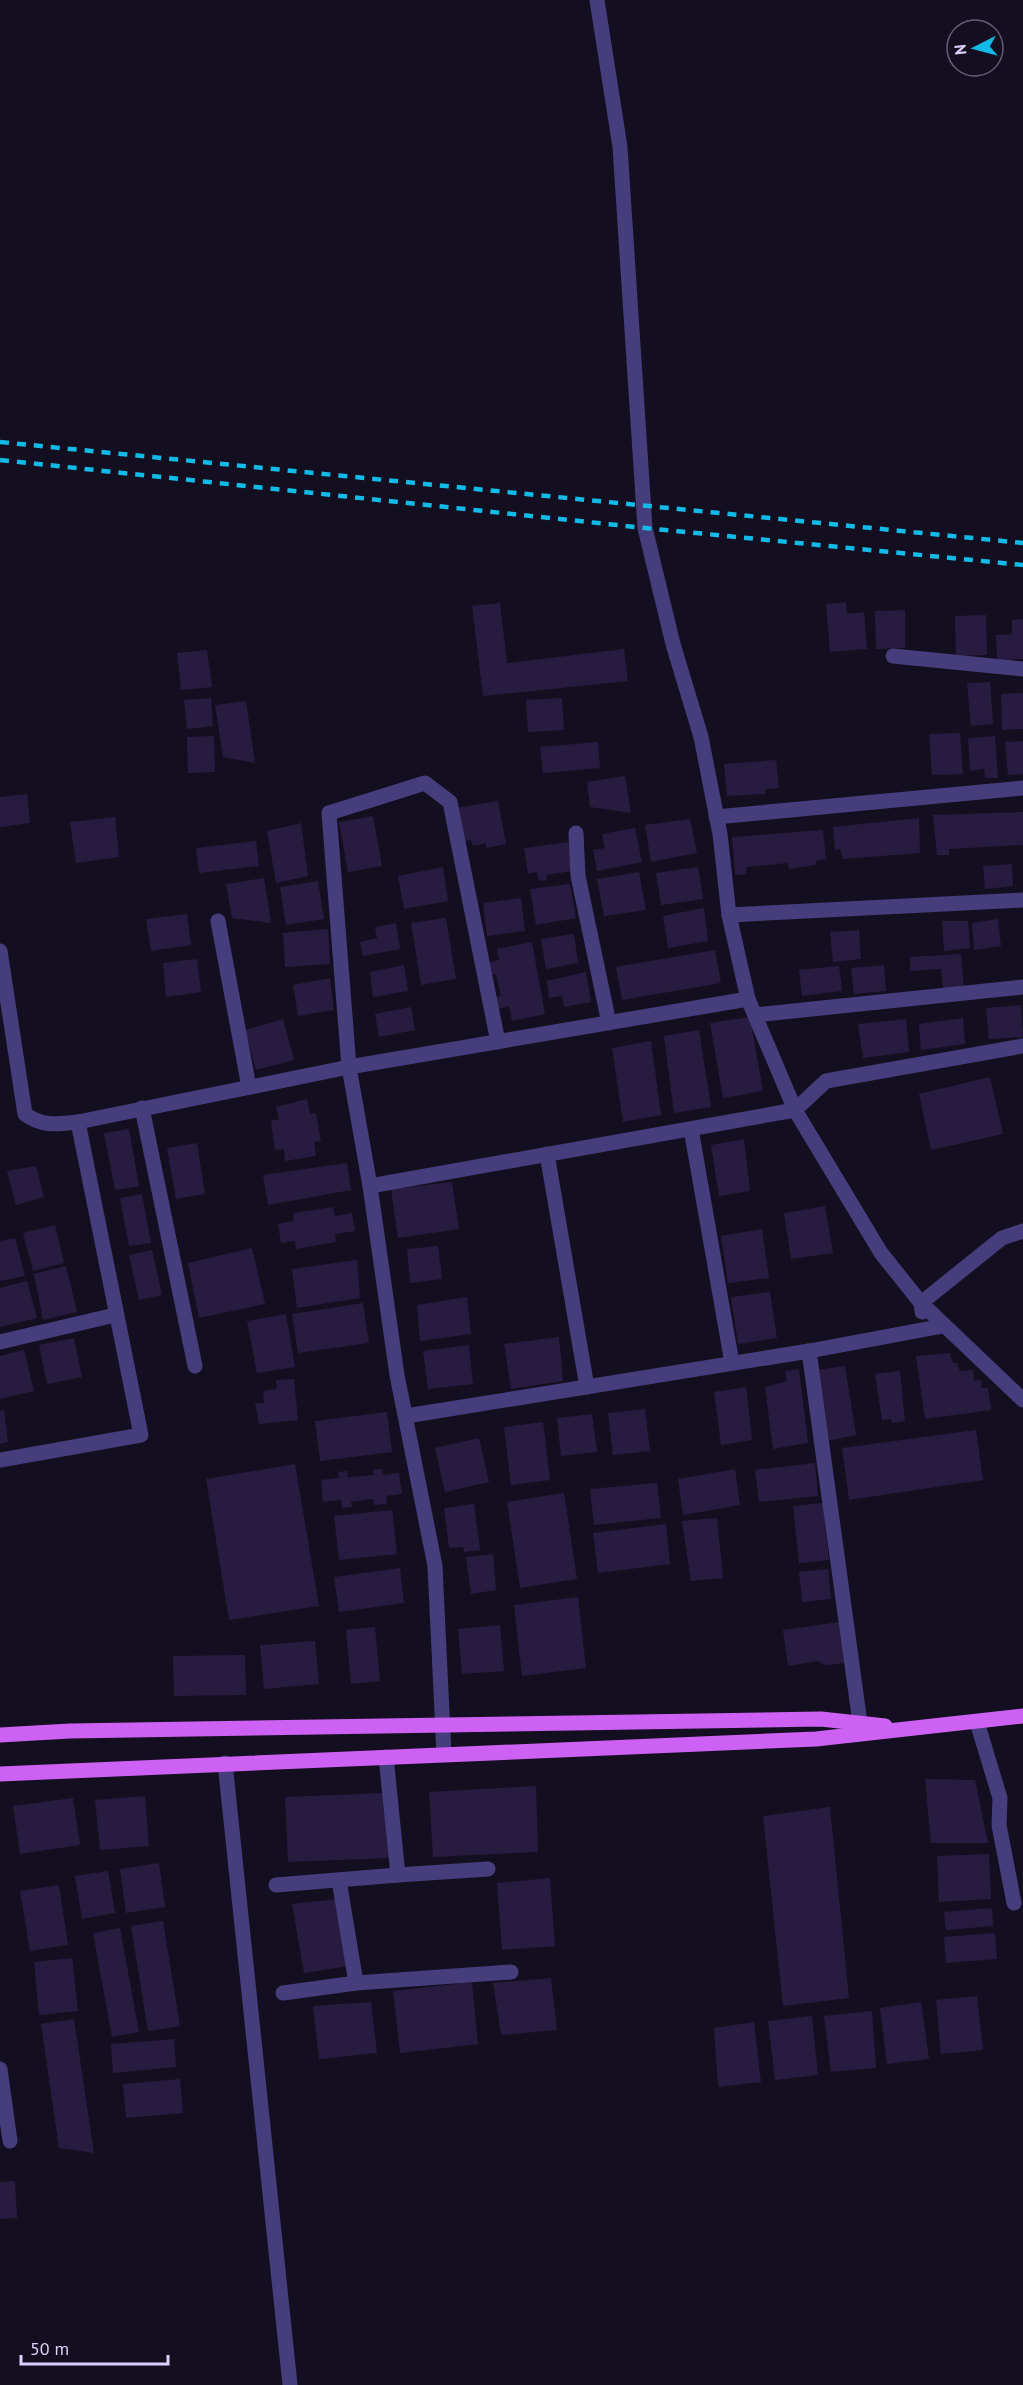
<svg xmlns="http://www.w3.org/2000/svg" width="1023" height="2385" font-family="'PT Sans',sans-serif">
  <rect width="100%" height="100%" fill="#140f20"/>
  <g fill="#271c40">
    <path d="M846,602L847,614L864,612L867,649L830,652L826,604Z"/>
    <path d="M500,603L507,663L624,649L628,681L483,696L472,606Z"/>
    <path d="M905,610V648L876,649L875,611Z"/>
    <path d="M986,615L987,655L956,656L955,616Z"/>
    <path d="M1023,619V659L997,660L996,635L1012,634V620Z"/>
    <path d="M207,650L212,687L181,690L177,653Z"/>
    <path d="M990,682L993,724L971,726L967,683Z"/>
    <path d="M1023,693V729L1002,730L1001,694Z"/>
    <path d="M211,698L213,726L187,729L184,700Z"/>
    <path d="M562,698L564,730L528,732L526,700Z"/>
    <path d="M246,701L255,763L223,757L215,705Z"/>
    <path d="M960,733L963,774L932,775L929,734Z"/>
    <path d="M214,736L215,772L188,773L187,737Z"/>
    <path d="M995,736L998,778H985L984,769L970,771L968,738Z"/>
    <path d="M1023,741V774L1008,775L1005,742Z"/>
    <path d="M598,742L600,768L543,773L540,747Z"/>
    <path d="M776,760L779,788L765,789V794L727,796L724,764Z"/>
    <path d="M625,776L631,813L590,807L587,782Z"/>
    <path d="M27,794L30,823L0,827V797Z"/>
    <path d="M498,801L506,844L486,848V843L473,846L471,840L463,841L457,808Z"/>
    <path d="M1023,812V845L949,849V855H937L933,815Z"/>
    <path d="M373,816L382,866L348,872L339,822Z"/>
    <path d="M115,817L119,857L76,863L70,822Z"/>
    <path d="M919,818L920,853L843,859L840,849L835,850L833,827Z"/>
    <path d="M690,819L697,853L651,862L645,825Z"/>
    <path d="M301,823L308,876L276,883L267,831Z"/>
    <path d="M635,828L642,862L597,871L593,850L605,848L602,834Z"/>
    <path d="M823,830L826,859L816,861V865L789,869L788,863L747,867L746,874L735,875L732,837Z"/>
    <path d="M256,841L259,866L199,873L196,848Z"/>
    <path d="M569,842L572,871L546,875L547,880L539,881L537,872L528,874L524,848Z"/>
    <path d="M1012,864L1013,886L985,889L983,866Z"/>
    <path d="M443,867L448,901L404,909L398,876Z"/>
    <path d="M698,867L703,899L661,905L656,873Z"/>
    <path d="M639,872L646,910L604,916L597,879Z"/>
    <path d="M264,878L271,923L232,918L226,884Z"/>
    <path d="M318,881L324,919L286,925L280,887Z"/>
    <path d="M570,884L576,918L536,925L530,889Z"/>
    <path d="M521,898L525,931L487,936L483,903Z"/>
    <path d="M704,908L708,941L668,948L663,916Z"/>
    <path d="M187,914L191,945L151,951L146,919Z"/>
    <path d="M446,918L456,979L421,985L411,923Z"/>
    <path d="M998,919L1001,946L974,950L972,923Z"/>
    <path d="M942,921H968L970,948L944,951Z"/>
    <path d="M396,923L400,949L363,956L360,942L377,938L375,927Z"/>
    <path d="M328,929L330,964L285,967L283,933Z"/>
    <path d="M859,930L861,959L833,962L830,932Z"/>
    <path d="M574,934L578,963L546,969L541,939Z"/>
    <path d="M532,942L545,1014L512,1021L509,1006L497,1009L495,997L501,996L496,974L489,975L487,963L499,960L497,949Z"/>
    <path d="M715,950L721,983L622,1000L616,967Z"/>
    <path d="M961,954L964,989L943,991L941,969L910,971V957Z"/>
    <path d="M197,959L201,992L166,997L163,963Z"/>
    <path d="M404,965L408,991L373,997L370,972Z"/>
    <path d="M884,965L886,991L854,994L851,968Z"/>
    <path d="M839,966L842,991L802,996L799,970Z"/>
    <path d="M586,972L591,1002L564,1007L562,996L549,998L547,981Z"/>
    <path d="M330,978L334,1010L298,1016L293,985Z"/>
    <path d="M1021,1005L1023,1037L989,1039L986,1008Z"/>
    <path d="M411,1007L415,1030L379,1037L375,1014Z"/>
    <path d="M750,1017L763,1091L723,1098L710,1023Z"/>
    <path d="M963,1018L965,1044L921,1050L919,1024Z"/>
    <path d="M283,1019L294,1060L256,1070L245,1030Z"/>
    <path d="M906,1019L909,1052L863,1058L858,1024Z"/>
    <path d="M699,1030L711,1107L674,1113L664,1036Z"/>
    <path d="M651,1041L661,1115L623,1122L612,1048Z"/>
    <path d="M990,1077L1003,1134L931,1150L919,1094Z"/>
    <path d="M307,1099L310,1114L316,1113L321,1141L314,1142L316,1156L285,1161L284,1149L275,1150L271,1121L279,1119L276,1107Z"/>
    <path d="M129,1129L139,1186L115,1190L104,1133Z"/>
    <path d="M744,1139L750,1191L719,1196L711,1145Z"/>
    <path d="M197,1143L205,1194L176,1199L167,1148Z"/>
    <path d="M347,1163L351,1190L268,1205L263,1175Z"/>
    <path d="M36,1166L44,1197L16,1205L7,1171Z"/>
    <path d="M452,1182L459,1229L398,1238L391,1189Z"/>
    <path d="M142,1194L151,1243L129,1246L120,1198Z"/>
    <path d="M825,1206L833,1253L791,1259L784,1213Z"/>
    <path d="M333,1207L335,1216L352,1213L355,1231L335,1234L336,1242L296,1249L295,1241L281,1243L278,1224L294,1221L293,1213Z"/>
    <path d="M55,1225L64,1263L33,1271L23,1233Z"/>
    <path d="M762,1229L769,1278L728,1283L721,1236Z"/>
    <path d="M15,1238L25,1276L0,1281V1241Z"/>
    <path d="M438,1246L442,1279L410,1283L407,1249Z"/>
    <path d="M252,1248L265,1304L199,1318L188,1263Z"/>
    <path d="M152,1250L162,1295L139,1300L129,1255Z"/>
    <path d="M357,1260L360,1298L297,1308L292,1269Z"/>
    <path d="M66,1266L77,1312L43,1320L34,1274Z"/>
    <path d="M27,1281L37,1318L0,1327V1288Z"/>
    <path d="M770,1292L777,1338L738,1344L731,1297Z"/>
    <path d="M467,1297L471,1334L420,1341L417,1305Z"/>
    <path d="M363,1303L369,1343L298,1353L292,1314Z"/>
    <path d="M286,1314L295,1367L257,1373L247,1321Z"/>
    <path d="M559,1337L563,1381L511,1389L504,1344Z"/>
    <path d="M74,1338L82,1377L47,1384L39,1345Z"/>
    <path d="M469,1345L473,1384L428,1389L423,1351Z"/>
    <path d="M24,1350L34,1391L0,1399V1356Z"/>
    <path d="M950,1353L953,1363H957L960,1371L973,1370L974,1381L981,1380V1388H988L991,1410L925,1419L916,1356Z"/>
    <path d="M845,1366L856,1435L826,1441L816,1370Z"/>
    <path d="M799,1369L808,1443L773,1449L765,1387L787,1381L785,1371Z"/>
    <path d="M900,1371L905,1421L892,1423L891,1419L882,1420L875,1374Z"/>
    <path d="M294,1379L298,1420L259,1424L255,1403H264L263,1391L277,1389L276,1380Z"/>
    <path d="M746,1387L752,1440L721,1445L714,1392Z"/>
    <path d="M645,1409L650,1451L613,1455L608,1413Z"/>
    <path d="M4,1410L8,1442L0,1444V1411Z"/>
    <path d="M387,1412L392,1452L320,1461L315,1421Z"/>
    <path d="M592,1414L597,1452L561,1456L557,1418Z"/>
    <path d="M543,1422L550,1480L511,1485L504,1427Z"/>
    <path d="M976,1430L983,1480L849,1500L842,1448Z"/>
    <path d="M479,1438L489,1482L445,1492L435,1448Z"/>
    <path d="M815,1463L818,1496L759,1502L755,1470Z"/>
    <path d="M295,1464L319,1606L229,1620L206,1479Z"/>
    <path d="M382,1469L383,1475L399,1473L402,1494L386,1496L387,1504L374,1505L373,1499L351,1502L352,1507L342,1508L341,1500L323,1502L321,1480L339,1478L338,1472L347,1471L348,1477L373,1475V1470Z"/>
    <path d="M735,1469L740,1505L683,1515L678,1479Z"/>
    <path d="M657,1483L661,1518L594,1525L590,1489Z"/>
    <path d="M564,1493L577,1579L520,1588L507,1502Z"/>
    <path d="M823,1503L829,1560L799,1563L793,1506Z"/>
    <path d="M474,1504L480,1550L464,1552L463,1547L449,1548L444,1508Z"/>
    <path d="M392,1510L397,1554L339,1560L334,1516Z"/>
    <path d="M717,1518L723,1578L691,1581L682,1521Z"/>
    <path d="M666,1524L670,1564L598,1573L593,1533Z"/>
    <path d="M493,1554L496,1590L471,1594L466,1557Z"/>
    <path d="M400,1568L404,1603L339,1612L334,1577Z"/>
    <path d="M828,1569L831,1599L802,1602L799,1572Z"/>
    <path d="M578,1597L586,1668L522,1676L514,1605Z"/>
    <path d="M840,1622L845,1663L825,1665L818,1661L788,1666L783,1630Z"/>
    <path d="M500,1625L504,1671L462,1674L458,1629Z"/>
    <path d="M375,1627L380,1681L351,1684L346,1630Z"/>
    <path d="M315,1641L319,1684L264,1689L260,1645Z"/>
    <path d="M245,1655L246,1695L174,1696L173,1656Z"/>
    <path d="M925,1779L975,1780L988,1843H931Z"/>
    <path d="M536,1786L538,1852L433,1857L429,1792Z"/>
    <path d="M385,1793L391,1858L288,1862L285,1797Z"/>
    <path d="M145,1796L149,1846L100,1850L95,1800Z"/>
    <path d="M73,1798L80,1845L20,1854L13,1806Z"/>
    <path d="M830,1807L849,1998L783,2006L763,1816Z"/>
    <path d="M989,1854L991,1899L939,1902L937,1856Z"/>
    <path d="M159,1863L165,1907L126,1913L120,1869Z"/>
    <path d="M108,1871L115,1913L82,1919L75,1876Z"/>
    <path d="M550,1878L555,1946L502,1950L497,1883Z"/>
    <path d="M59,1885L68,1945L30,1951L20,1891Z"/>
    <path d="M337,1899L349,1966L304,1973L292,1904Z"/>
    <path d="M992,1908L993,1926L946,1930L944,1912Z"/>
    <path d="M163,1921L180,2026L148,2031L131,1926Z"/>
    <path d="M120,1928L139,2032L112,2037L93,1933Z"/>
    <path d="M995,1933L997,1959L946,1963L944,1937Z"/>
    <path d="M72,1958L78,2011L39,2015L34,1962Z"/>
    <path d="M551,1978L557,2030L501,2035L493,1983Z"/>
    <path d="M472,1982L478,2044L400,2053L393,1991Z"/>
    <path d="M977,1996L983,2050L941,2054L936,2000Z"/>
    <path d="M371,2002L377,2053L319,2059L313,2006Z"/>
    <path d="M921,2002L929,2059L887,2064L880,2008Z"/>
    <path d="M872,2011L876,2068L831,2072L824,2016Z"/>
    <path d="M812,2016L818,2075L775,2080L768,2021Z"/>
    <path d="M74,2019L94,2153L59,2148L41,2024Z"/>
    <path d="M754,2022L761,2082L718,2087L714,2028Z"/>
    <path d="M174,2039L176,2067L113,2073L111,2044Z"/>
    <path d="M180,2079L183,2113L126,2118L123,2084Z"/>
    <path d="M15,2181L17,2218L0,2219V2182Z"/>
  </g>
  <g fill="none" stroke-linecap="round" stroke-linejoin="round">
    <g stroke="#463d7c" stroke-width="15">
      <path d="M597,0L620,147L645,528L673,644L701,737L720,834L729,915L748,999L795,1110L881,1253L921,1303L1023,1400"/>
      <path d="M893,656L1023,669"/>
      <path d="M716,817L1023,788"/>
      <path d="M576,833L578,876L609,1023"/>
      <path d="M729,915L1023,900"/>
      <path d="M218,921L249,1087"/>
      <path d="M0,951L25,1114C42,1127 58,1124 78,1122L349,1067L748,999"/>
      <path d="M755,1015L1023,987"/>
      <path d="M142,1108L195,1366"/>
      <path d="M691,1129L732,1363"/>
      <path d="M547,1154L587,1387"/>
      <path d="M370,1186L349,1067L329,813L425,783L450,802L498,1042"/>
      <path d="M922,1312L921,1303L1002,1238L1023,1231"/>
      <path d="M0,1342L115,1315"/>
      <path d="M809,1351L860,1723"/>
      <path d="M406,1416L809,1351L943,1326"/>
      <path d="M0,1460L141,1435L78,1122"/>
      <path d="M977,1722L1000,1798L999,1825L1014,1903"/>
      <path d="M444,1755L435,1566L397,1375L370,1186L795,1110L826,1081L1023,1046"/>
      <path d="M225,1763L290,2385"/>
      <path d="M398,1875L488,1869"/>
      <path d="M276,1885L398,1875L386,1757"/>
      <path d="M356,1983L511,1972"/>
      <path d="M283,1993L356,1983L339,1880"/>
      <path d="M0,2069L10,2141"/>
    </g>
    <g stroke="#cc61f3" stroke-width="15">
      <path d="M0,1735L70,1731L821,1719L885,1726"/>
      <path d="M0,1774L816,1739L1023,1716"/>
    </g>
    <g stroke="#12bbe7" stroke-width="4.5" stroke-dasharray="9 8" stroke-linecap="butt">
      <path d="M0,442L1023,543"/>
      <path d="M0,460L645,528L1023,565"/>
    </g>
  </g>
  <g transform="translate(975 48) rotate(264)"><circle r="28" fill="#140f20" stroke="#645d78" stroke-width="1.5"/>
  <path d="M0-4.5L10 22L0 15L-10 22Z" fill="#12bbe7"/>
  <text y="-9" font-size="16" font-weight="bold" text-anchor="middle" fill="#dbd2fb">N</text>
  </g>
  <path d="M21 2355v9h147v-9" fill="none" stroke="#dbd2fb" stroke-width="3"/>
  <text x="30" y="2355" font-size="18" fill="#dbd2fb" stroke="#140f20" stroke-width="4.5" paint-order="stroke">50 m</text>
</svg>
